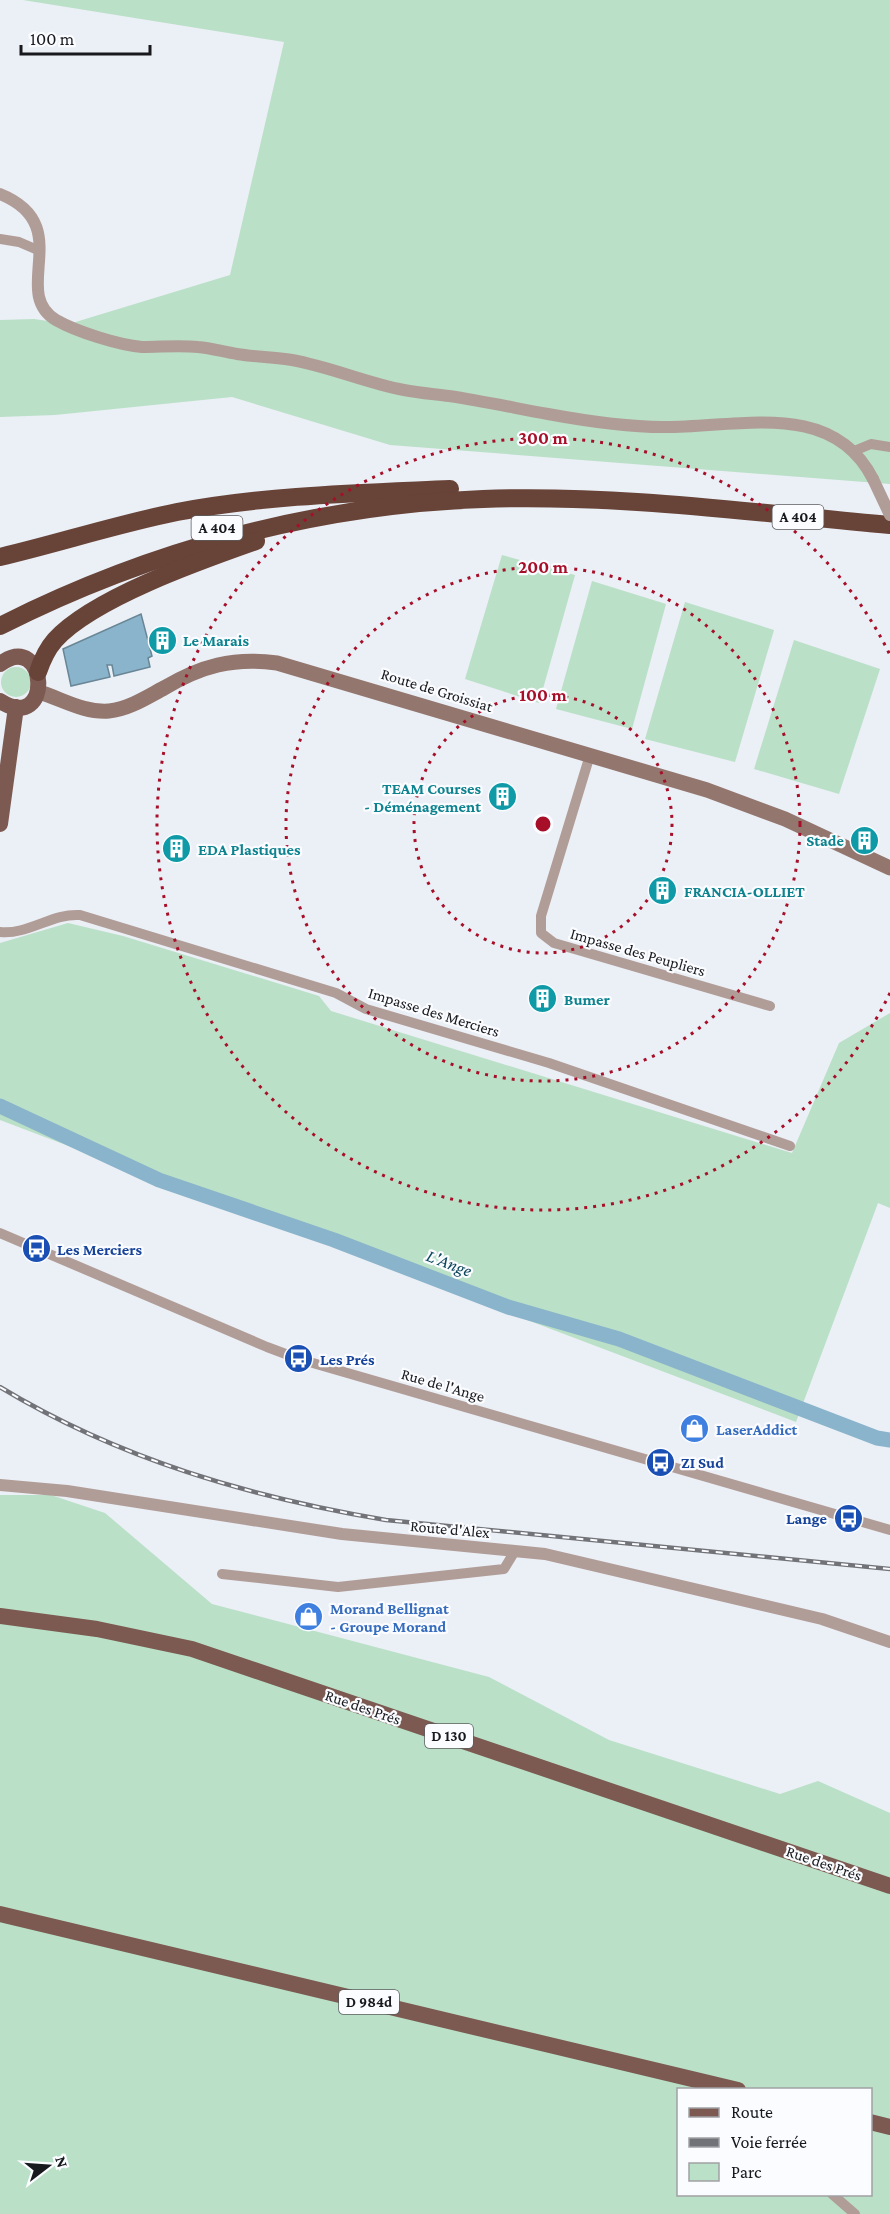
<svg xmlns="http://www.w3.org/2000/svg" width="890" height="2214" font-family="'Crimson Pro',serif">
  <rect width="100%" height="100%" fill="#ebeff6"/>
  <g fill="#bae0c7" fill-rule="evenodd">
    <path d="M23,0H890V484L390,445L232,397L55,415L0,417V320L34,319L69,324L230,275L284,42Z"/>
    <path d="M502,555L575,575L539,703L465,679Z"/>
    <path d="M592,581L666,604L632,729L556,709Z"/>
    <path d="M685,602L774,630L735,762L645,739Z"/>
    <path d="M794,640L880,669L839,794L754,769Z"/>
    <circle cx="16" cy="682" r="15"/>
    <path d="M68,923L123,936L319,996L331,1011L792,1153L839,1043L890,1013V1208L878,1203L796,1422L0,1120V943Z"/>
    <path d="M0,1495H51L105,1513L212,1604L489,1677L609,1740L780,1794L818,1781L890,1813V2214H0ZM678,2090H870V2194H678Z"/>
  </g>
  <path fill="#8ab4cb" stroke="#688696" stroke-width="1.5" d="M141,614L152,656L148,658L150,667L114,676L112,665H107L110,677L71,686L63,649Z"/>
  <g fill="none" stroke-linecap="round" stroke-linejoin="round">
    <path stroke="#8ab4cb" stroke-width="15" d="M0,1106L159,1180L334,1240L508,1307L619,1339L877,1438L890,1440"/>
    <g stroke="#b19d98" stroke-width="10">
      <path d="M0,239L19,242L40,251"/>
      <path d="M854,451L871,444L890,447"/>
      <path d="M590,755L541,916V933L554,943L770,1006"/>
      <path d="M0,932C28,935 52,913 80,915L336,993L366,1009L549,1063L790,1146"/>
      <path d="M0,1233L267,1347L299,1359L890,1530"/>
      <path d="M222,1574L338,1587L504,1569L515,1551"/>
      <path d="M832,2194L855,2214"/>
    </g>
    <g stroke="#b19d98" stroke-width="12">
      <path d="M0,194C77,225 9,292 56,320C77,332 119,345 142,347C161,347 179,345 198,347C211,348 224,352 237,354C255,357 274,357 292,360C331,367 366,383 404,390C419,393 434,394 449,396C482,401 515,408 548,414C586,421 624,427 663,427C736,428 832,398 873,479"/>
      <path d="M0,1485L67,1491L342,1534L545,1554L822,1619L890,1642"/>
    </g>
    <path stroke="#93766e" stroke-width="15" d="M39,692C62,699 84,713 109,711C129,709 147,697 164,688C201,666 233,657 277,663L707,790L785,819L890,868"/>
    <g stroke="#7c5a51" stroke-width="16">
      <path d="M0,664C48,629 54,735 0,701"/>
      <path d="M0,824L16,707"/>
      <path d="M0,1616L97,1629L192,1649L890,1886"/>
      <path d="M0,1914L738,2090"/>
      <path d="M870,2122L890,2127"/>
    </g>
    <g stroke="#684338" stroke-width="18">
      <path d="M0,557C59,543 118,524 177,512C267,495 360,493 450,489"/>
      <path d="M0,626C150,550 315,505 483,499C619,494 755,513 890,525"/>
      <path d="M38,672C42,660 47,649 55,640C93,598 202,560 256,541"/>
    </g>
    <defs>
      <path id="rail" d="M0,1387C119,1459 250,1497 386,1520L890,1569"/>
    </defs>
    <use href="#rail" stroke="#717378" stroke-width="4.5"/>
    <use href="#rail" stroke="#fafcff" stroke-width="2" stroke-dasharray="7" stroke-linecap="butt"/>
    <path stroke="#b19d98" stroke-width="12" d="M873,479L890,515"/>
  </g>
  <g fill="none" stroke="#a70e28" stroke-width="3" stroke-dasharray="3 6">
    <circle cx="543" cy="824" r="129"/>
    <circle cx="543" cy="824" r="257"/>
    <path d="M890 993A386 386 0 1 1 890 655"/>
  </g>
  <defs>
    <symbol id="building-disc" viewBox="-11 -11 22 22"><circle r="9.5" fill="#0f9aa8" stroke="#fafcff"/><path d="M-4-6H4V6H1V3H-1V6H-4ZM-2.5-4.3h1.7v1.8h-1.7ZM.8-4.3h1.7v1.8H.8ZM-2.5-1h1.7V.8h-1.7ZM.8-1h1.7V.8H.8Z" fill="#fff"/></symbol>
    <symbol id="bus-disc" viewBox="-11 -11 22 22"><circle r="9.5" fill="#1a4fb4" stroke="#fafcff"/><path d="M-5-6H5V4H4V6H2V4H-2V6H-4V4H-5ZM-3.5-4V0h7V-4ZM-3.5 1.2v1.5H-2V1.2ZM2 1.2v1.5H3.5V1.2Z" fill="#fff"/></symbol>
    <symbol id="shop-disc" viewBox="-11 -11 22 22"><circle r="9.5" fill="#3f7fe0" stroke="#fafcff"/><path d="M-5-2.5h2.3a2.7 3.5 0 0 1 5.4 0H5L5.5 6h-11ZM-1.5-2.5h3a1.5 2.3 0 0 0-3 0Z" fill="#fff"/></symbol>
  </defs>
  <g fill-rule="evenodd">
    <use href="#building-disc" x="146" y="624" width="33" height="33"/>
    <use href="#building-disc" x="486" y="780" width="33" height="33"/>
    <use href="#building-disc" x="848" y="824" width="33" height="33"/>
    <use href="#building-disc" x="160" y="832" width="33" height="33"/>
    <use href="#building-disc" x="646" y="874" width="33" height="33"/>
    <use href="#building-disc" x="526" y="982" width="33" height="33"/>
    <use href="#bus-disc" x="20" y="1232" width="33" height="33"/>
    <use href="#bus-disc" x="282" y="1342" width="33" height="33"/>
    <use href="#shop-disc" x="678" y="1412" width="33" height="33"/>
    <use href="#bus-disc" x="644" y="1446" width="33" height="33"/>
    <use href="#bus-disc" x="832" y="1502" width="33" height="33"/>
    <use href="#shop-disc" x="292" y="1600" width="33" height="33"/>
  </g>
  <g text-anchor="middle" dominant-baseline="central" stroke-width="4.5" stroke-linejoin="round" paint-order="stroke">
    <g fill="#fafcff" stroke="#5c5d60" stroke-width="1.5">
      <rect x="772.5" y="505" width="51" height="24" rx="4.5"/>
      <rect x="191.5" y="516" width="51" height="24" rx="4.5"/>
      <rect x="425" y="1724" width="48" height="24" rx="4.5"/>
      <rect x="339" y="1990" width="60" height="24" rx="4.5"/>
    </g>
    <g font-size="15" font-weight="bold" fill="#18191c">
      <text x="798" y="517">A 404</text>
      <text x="217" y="528">A 404</text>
      <text x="449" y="1736">D 130</text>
      <text x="369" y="2002">D 984d</text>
    </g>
    <g font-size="16" font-weight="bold" fill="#0d838f" stroke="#fafcff" text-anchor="start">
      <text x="183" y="640">Le Marais</text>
      <text x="481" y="788" text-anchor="end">TEAM Courses<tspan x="481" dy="18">- Déménagement</tspan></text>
      <text x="844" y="840" text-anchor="end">Stade</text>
      <text x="198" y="849">EDA Plastiques</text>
      <text x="684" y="891">FRANCIA-OLLIET</text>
      <text x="564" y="999">Bumer</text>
    </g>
    <g font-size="16" fill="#18191c" stroke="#fafcff">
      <text transform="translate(437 690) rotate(17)">Route de Groissiat</text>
      <text transform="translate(638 952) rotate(16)">Impasse des Peupliers</text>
      <text transform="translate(434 1012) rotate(17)">Impasse des Merciers</text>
      <text transform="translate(443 1385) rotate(16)">Rue de l'Ange</text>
      <text transform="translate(450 1529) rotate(5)">Route d'Alex</text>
      <text transform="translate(363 1707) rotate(19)">Rue des Prés</text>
      <text transform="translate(824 1863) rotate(19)">Rue des Prés</text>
    </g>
    <g font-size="16" font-weight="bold" fill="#164399" stroke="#fafcff" text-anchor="start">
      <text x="57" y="1249">Les Merciers</text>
      <text x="320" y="1359">Les Prés</text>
      <text x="681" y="1462">ZI Sud</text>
      <text x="827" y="1518" text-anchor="end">Lange</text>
    </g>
    <g font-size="16" font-weight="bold" fill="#366cbe" stroke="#fafcff" text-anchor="start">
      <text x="716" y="1429">LaserAddict</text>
      <text x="330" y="1608">Morand Bellignat<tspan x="330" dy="18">- Groupe Morand</tspan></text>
    </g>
    <g font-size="18" font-style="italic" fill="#0d465e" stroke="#fafcff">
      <text transform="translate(449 1263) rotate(21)">L'Ange</text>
    </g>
  </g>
  <circle cx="543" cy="824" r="9" fill="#a70e28" stroke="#fafcff" stroke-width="3"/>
  <g font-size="18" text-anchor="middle" font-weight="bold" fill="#a70e28" stroke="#fafcff" stroke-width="4.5" stroke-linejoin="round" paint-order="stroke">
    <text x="543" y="444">300 m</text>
    <text x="543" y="573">200 m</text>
    <text x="543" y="701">100 m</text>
  </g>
  <rect x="677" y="2088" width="195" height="108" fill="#fafcff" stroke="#a0a1a4" stroke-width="1.5"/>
  <rect x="689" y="2108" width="30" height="9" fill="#7c5a51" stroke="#a0a1a4" stroke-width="1.5"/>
  <text x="731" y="2118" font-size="18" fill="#18191c">Route</text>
  <rect x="689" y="2138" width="30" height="9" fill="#717378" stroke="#a0a1a4" stroke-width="1.5"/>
  <text x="731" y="2148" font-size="18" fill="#18191c">Voie ferrée</text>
  <rect x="689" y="2163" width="30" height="18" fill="#bae0c7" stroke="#a0a1a4" stroke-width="1.5"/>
  <text x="731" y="2178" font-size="18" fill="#18191c">Parc</text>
  <g transform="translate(48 2166) rotate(73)" stroke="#fafcff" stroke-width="4.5" paint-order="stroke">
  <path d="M0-4.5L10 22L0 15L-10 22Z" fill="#18191c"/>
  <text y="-9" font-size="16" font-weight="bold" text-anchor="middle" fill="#18191c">N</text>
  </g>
  <path d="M21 45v9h129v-9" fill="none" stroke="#18191c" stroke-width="3"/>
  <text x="30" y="45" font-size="18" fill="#18191c" stroke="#fafcff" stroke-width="4.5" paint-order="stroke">100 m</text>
</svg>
